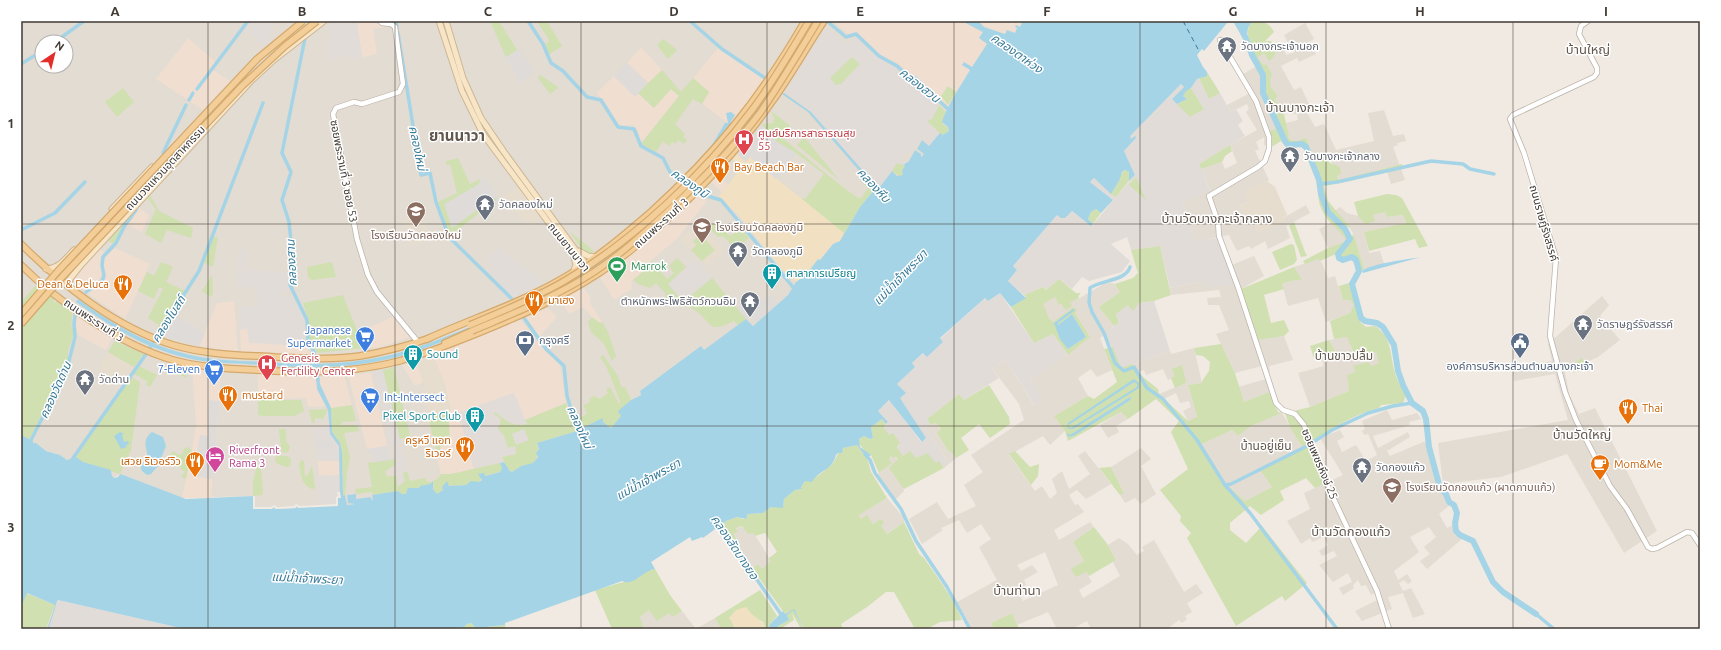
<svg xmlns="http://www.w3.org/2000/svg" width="1721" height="650" font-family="Ubuntu,'Noto Sans Thai',sans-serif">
  <rect width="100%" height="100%" fill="#f0eae3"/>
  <g fill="#e3dcd2" fill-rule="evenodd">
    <path d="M21,21H1011L1009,26L1013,29L1016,25L1013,23L1015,21L1022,23L1020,27L1016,25L1017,28L1015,33L1007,30L1005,34L986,28L979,38L987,44L972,67L964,62L962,64L970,70L947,107L942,122L948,127L949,131L943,136L940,134L929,146L922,140L917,149L922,153L924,152V154L920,157L921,154L915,150L909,161L904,164L905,166L902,171L903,175L897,176L892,171L879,188L874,183L871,186L875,189L860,207L840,241L833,244L820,260L818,259L806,275L796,282L788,295L753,326L746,319L704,351L701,347L640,391L641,395L631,400L619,411L621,416L611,428L603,422L602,418L582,428L573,409L569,411L577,431L537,443L539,449L536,453L538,457L533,464L521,466L512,472L504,462L500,463L502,468L500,472L484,476L483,473L478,474V476L482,480L478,483L476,481H471L466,485L449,486L446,482L442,487L443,490L437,494L433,489L432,482L431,484L420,486L419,488H409L406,494H402L398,491L372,495L373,501L363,503V500L370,499V497L356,499L355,494L347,495L348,503L354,502L355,504L346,505L345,496L338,498V506L298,508L297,506L296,508L275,509L274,507L272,509H253L252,496L182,498L126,476L120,474L114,478L112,476L111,470L83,462L76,457L67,460L60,455L46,451L36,443H33V441L21,435ZM42,42H66V66H42Z"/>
    <path d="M1305,23L1314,39L1309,42L1316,54L1299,62L1297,58L1281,66L1294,90L1301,87L1310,106L1305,109L1315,127L1324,124L1336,150L1374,141L1368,113L1384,110L1393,136L1404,134L1406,141L1397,143L1398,145L1393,147L1405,180L1391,184L1386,168L1352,178L1350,177L1339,180L1334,166L1326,154L1314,158L1306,139L1294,142L1288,137L1289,135L1286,123L1298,120L1297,114H1293L1291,111L1284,115L1283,112L1275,99L1278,96L1271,87L1269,81L1272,74L1258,58L1264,53L1269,60L1273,58L1277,51L1284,50L1286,55L1295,52L1294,49H1291L1284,35Z"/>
    <path d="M1255,67L1261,75L1262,93L1276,129L1271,137L1270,146L1264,145V137L1256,142L1259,149L1255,151L1269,180L1247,202L1240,205L1248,221H1284L1283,218L1306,205L1310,213L1286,226L1290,238L1268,249L1265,241L1251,249L1249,246L1237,251L1229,235L1195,242L1182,201L1210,190L1201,169L1222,162L1225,169L1237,163L1230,145L1257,130L1246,112L1249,109L1247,104L1231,112L1227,105L1250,93L1240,76Z"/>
    <path d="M1340,207L1347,213L1358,216L1365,224L1373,215L1385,212L1387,217L1403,215L1406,224L1364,232L1369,253L1380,251L1384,264L1364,269L1354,235L1348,224L1335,211Z"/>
    <path d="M1331,223L1343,233L1347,241L1328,248L1319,229Z"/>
    <path d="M1254,256L1264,276L1241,289L1255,340L1284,336L1293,360L1269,366L1272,391L1244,402L1238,387L1266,379L1262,366L1235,373L1216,334L1229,330L1219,305H1208L1207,298L1221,297L1219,290L1171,295L1170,288L1204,281L1232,265Z"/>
    <path d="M1318,259L1322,263L1328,278L1335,276L1338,286H1339L1343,300H1350L1354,305L1350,313L1326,322L1318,298L1288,306L1282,284L1290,281L1301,280L1294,267Z"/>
    <path d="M1107,282L1115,284L1120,292L1099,307L1114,326L1100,338L1112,370L1097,377L1091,369L1078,378L1088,396L1054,416L1065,431L1050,445L1043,436L1009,455L1035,491L1042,486L1050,499L1057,493L1052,479L1062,471L1069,489L1090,474L1078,456L1085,451L1111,484L1086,499L1077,490L1069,495L1075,505L1078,504L1084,512L1054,530L1059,540L1090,522L1094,527L1073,542L1084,561L1072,569L1086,572L1092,582L1079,590L1083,598L1120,576L1113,562L1116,560L1108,545L1119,538L1128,544L1137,555L1144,551L1142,547L1154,540L1184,592L1196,584L1203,593L1187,603L1192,612L1185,616L1187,619L1182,623L1179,620L1167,629H1091L1087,621L1072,629H1057L1048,612L1017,625L1012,613L991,623L994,629H972L957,602L997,580L979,547L991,539L981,524L967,533L959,520L941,528L943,530L922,544L909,519L937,502L948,519L976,506L964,485L983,472L971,455L1024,420L1019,404L992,368L1006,360L1034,405L1042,400L1030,379L1067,354L1068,355L1090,337L1075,313L1053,322L1049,318L1042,304L1055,297L1060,305L1078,299ZM1045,552L1058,585L1023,601L1018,591L1026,585L1024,580L1038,572L1032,565L1021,571L1017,565Z"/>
    <path d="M1602,296L1609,305L1600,316L1620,340L1598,357L1565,372L1569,394L1579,414L1595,408L1657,531L1624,553L1567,454L1501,477L1443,484L1438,443L1568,420L1555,374L1514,381L1512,367L1552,361L1548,344Z"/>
    <path d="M1347,337L1354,352L1365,350L1376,352L1380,363L1371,366H1353L1355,372L1348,375L1349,391L1310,407L1298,373L1324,366L1321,356L1336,353L1329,340Z"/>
    <path d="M1194,348L1202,383L1188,385L1197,418L1188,421L1183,411L1191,407L1189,401L1180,403L1176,393L1164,399L1159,394L1186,383L1175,377L1168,380L1163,369L1146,375L1144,370L1138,372L1132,364L1170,351L1171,354Z"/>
    <path d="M1387,410L1392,420L1417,413L1421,419L1409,422L1410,425L1373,436L1378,448L1408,432L1410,437L1387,451L1390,456L1423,442H1430L1437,466L1439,489L1450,505L1439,514L1447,528L1453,525L1456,532L1463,538L1427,569L1420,561L1430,554L1424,547L1436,537L1429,527L1410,537L1419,552L1394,571L1398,580L1407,574L1412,581L1408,584L1404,580L1399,583L1403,591L1411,588L1425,614L1413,618L1403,593L1388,597L1392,609L1362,621L1355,611L1377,600L1375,593L1371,595L1366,585L1361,586L1358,580L1353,585L1354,588L1343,595L1339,588L1352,582L1348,573L1333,582L1319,565L1337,556L1334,551L1322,556L1319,551L1328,545L1324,537L1312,542L1310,538L1301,544L1287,521L1310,509L1304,493L1343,475L1320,438L1340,430L1344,437L1337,441L1342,452L1356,445L1366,461L1377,455L1368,434L1364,435L1362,431L1365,429L1362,421Z"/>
    <path d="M1121,412L1128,419L1116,426L1119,432L1108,438L1100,425Z"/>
    <path d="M1282,413L1303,447L1260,470L1272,487L1245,501L1226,484L1202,444L1232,430L1238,436L1251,426Z"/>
    <path d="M930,423L931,425L936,423L941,430L937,433L949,452L951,450L956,458L950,463L947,461L925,427Z"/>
    <path d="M1141,448L1151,459L1141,466L1156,494L1141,504L1135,498L1125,503L1120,495L1124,492L1111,467Z"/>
    <path d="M891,456L898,459L904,491L895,500L878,476L879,473L892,463L889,459Z"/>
    <path d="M887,498L904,518V522L886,534L880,526L861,519L859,515Z"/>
    <path d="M739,526L753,532L768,556L770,562L762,570L758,564L752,568L733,545L737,541L734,534Z"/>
    <path d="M649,610L670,613L673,617L682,611L696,629L715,618L721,629H644L640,617Z"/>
  </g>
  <g fill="#f0dfd0">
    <path d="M357,21H395L396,25L373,29L377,54L362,57Z"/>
    <path d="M833,21H962L983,33L987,44L972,67L964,62L970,70L947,107L917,76L911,74L896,62L880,55L857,32L849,35Z"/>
    <path d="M978,21H1011L1009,26L1015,21L1022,23L1020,27L1017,25L1015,33L1005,34L984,27Z"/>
    <path d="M188,38L218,64L213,70L230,81L203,110L156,79Z"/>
    <path d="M641,47L662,70L648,83L627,63Z"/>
    <path d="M718,48L765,79L731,125L702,104L709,92L693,78Z"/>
    <path d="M614,76L635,96L638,93L653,108L671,89L679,96L641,143L637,129L633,125L620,126L597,93Z"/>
    <path d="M717,175L728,185L722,192L711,182Z"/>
    <path d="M698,194L707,201L677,239L649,262L651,265L631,281L632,289L614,300L600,277L637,249Z"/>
    <path d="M139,208L149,215L142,232L128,225Z"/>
    <path d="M115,248L150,264L125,319L87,293L102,283L106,274L103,264L105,258L107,254Z"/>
    <path d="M100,249L104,252L101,261L103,274L96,284L84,291L74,284L73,278Z"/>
    <path d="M584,288L591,298L590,303L602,322L600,323L592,317L583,307L569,314L561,301L569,295Z"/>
    <path d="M234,301L238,352L199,346L217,303Z"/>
    <path d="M548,308L556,316V318L539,337L526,317Z"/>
    <path d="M77,315L112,339L106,350L78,335L75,324Z"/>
    <path d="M393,317L409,337L384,346L365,349L358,332Z"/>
    <path d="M520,318L535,339L560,365L565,398L569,411L531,434L513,393L458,413L474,469L451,474H441L428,418L451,410L445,385L433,355Z"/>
    <path d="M247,328L288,345L307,346L310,356L241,353L240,330Z"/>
    <path d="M416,361L423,382L415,386L402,365Z"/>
    <path d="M192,369L221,372L211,498H182L192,449L196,424Z"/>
    <path d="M371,373L387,446L367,449L348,375Z"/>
    <path d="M258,374L316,377L317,389L326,406L308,407L306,398L258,400Z"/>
    <path d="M344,375L352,405L331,408L320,384L319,377Z"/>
    <path d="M318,461H339V475L319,476Z"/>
  </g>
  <g fill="#e2dcd8">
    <path d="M250,21H275L269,37L273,41L266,46L243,30Z"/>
    <path d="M332,21H357L362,57L349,60L347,56L326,61Z"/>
    <path d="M825,27L848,44L855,36L875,55L893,65L907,77L916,81L946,112L933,127L940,133L929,146L922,140L901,158L905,162L902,166L897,163L879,188L811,112L784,91Z"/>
    <path d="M1199,78L1209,99L1220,93L1231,112L1236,109L1243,121L1238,125L1245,136L1199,164L1210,191L1182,201L1195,241L1219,238L1236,285L1205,287L1204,281L1170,288L1160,246L1131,250L1127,237L1111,244L1130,261L1122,272L1089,281L1082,277L1072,289L1059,279L1046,290L1043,287L1024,295L1014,287L1008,281L1017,270L1013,266L1057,215L1063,217L1072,211L1092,226L1113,200L1090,182L1094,178L1116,197L1135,175L1124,151L1136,138L1131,139L1129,136L1181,84L1184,87L1172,99L1177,104L1204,109L1191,88L1197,79Z"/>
    <path d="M499,248L520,266L536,273L542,283L512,298L487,274L491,266L487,256Z"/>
    <path d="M239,249L247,250L246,269L291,272V291L282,290L284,298L293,296L300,307L305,321V339L307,346L249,343L247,328L240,330V307L253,305L254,308L259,307L255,288L236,286Z"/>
    <path d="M695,258L712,278L683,302L667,284Z"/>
    <path d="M1000,293L1034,343L1053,334L1067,354L1030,379L1043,400L1035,406L1006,360L992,368L999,378L964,400L959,394L927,419L930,423L925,427L947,461L950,463L944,468L939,462L936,463L903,456L897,447L900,444L889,436L884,428L888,422L878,411L890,400L921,442L926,439L900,398L897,384L915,367L912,363L924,353L927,357L943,342L940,339L985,298L988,301Z"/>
    <path d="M1154,301L1170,351L1121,368L1105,333L1119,323L1116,314L1128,305Z"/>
    <path d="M383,370L412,488L398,491L394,459L373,372Z"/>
    <path d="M514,393L531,434L537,443L504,462L474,469L458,413Z"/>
    <path d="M330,425V434L339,446V461H318L313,427Z"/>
    <path d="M339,475L338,506L319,507L316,476Z"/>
    <path d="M58,600L185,629H46Z"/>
  </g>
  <g fill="#e7ddcf">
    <path d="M1267,181L1275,187L1287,215L1283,218L1285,221L1258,233L1251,220L1247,221L1240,205L1247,202L1244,192Z"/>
    <path d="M518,187L542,219L531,227L500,199Z"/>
    <path d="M421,212L428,233L425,235L427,240L411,246L403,219Z"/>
    <path d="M700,223L724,251L707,266L680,239L686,232L688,234Z"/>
    <path d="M108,352L134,367L121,384L98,371Z"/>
    <path d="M433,355L445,385L451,410L428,417L422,392L426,391L416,361Z"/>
  </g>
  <g fill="#d0e0b0" fill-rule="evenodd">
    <path d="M442,21H444L470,102L489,135L512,170C501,154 488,139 479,122C461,91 452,55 442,21Z"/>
    <path d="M490,21H499L517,50L506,57Z"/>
    <path d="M537,21H547L562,46L548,55L545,44L549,42L548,38Z"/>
    <path d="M1252,21C1262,21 1269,22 1274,32L1265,41H1271L1277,51L1273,58L1269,61L1264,53L1258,58L1264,65L1266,64L1272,74L1270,81L1271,87L1278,96L1275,99L1284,115L1289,135L1288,137C1293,144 1299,140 1306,138L1314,158L1326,154L1330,163L1340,167L1341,173L1337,176L1339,180L1402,164L1403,169C1376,173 1351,182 1324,186L1328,201L1351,228L1346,226L1343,229L1349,239L1354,234V235L1364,269L1362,271L1353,255L1341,258L1340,254H1336L1320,261L1318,259L1305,264L1303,261L1328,248L1347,241C1340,229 1327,223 1322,210C1317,201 1319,190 1317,180C1314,169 1309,158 1305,148L1300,145L1289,151L1281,141L1270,148V131L1276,129L1262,93L1261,75L1249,55L1254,52C1249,40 1244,33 1252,21Z"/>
    <path d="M663,39L677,50L668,59L657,45Z"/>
    <path d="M852,57L860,64L841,84L836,85L830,78Z"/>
    <path d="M662,70L681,92L693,78L709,92L702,104L693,99L675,124L685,134L683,137L687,140L684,144L678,140L676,144L672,142L669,146L663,141L656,152L641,144L679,96L671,89L654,108L638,93Z"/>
    <path d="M1207,72L1220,93L1209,99L1199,78L1206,76Z"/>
    <path d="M540,75L558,87V88L550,94L538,78Z"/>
    <path d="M948,86L956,92L948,105L941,96Z"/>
    <path d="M123,88L134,102L117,117L105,102Z"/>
    <path d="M1191,88L1204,109L1190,117L1177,104L1187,99L1183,96L1186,90Z"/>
    <path d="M939,105L946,112L943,125L948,127L949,131L943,136L927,121L932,119Z"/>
    <path d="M771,111L790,126L781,136L782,138C807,157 832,180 858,198H861L868,188L864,184L866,180L875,189L860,207L840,241L826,219L798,197L805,199L824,174L796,153L777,142L761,124L773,123L774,118Z"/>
    <path d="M804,137L839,180L797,145Z"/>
    <path d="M1230,145L1232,151L1225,156L1222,162L1201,169L1199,164Z"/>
    <path d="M458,158L470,184L480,179L479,184L466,192L452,227L491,200L498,198L450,236L438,202L457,193L450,164L446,165V161Z"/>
    <path d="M897,163L905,166L903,175L899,176L892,171Z"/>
    <path d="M1125,170L1129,172V181L1116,197L1111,194L1119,181V176Z"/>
    <path d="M1136,177L1146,200L1129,185Z"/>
    <path d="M1387,194L1396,195L1402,198L1428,246L1419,248L1415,239L1369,251L1364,232L1406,223L1403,215L1387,217L1385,212L1373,215L1375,221L1365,224L1358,216L1354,202Z"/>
    <path d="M150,195L159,211L193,228L191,238L167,230L161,243L145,234L156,209L147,198Z"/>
    <path d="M1096,209L1101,213L1093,224L1088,219L1091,212Z"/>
    <path d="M130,216L133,218L126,225L114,244L108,241Z"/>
    <path d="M717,221L730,236L741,228L749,238L735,249L723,236L718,237L709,228Z"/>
    <path d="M1294,222L1305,252L1307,256L1301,257L1289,225Z"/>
    <path d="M569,231L594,251L590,255L582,250Z"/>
    <path d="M700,234L715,250L702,261L691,250L696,245L693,241Z"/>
    <path d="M212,237H218L213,267L203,262Z"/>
    <path d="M1291,244L1294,245L1297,260L1294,264L1280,270L1272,252Z"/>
    <path d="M1160,246L1171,295L1154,301L1139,303L1133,311L1128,305L1116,314L1119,323L1114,326L1099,307L1120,292L1115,284L1133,278L1138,273L1131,250Z"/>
    <path d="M677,258L686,267L668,284L683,302L712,278L746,319L738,325L734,321C706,336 712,320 693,309C685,304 674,309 666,302L665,293L656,283L650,288L638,284L633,280L651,265L649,263L652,261L667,279L674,273L669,266Z"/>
    <path d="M161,262L173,267L166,282L185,291L158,333L156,332L159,325L148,318L163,289L159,287L154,299L138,291L147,272L154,276Z"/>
    <path d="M332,262L336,277L311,280L308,277L307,267Z"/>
    <path d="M1294,267L1302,280L1290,281L1282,284L1284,289L1264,295L1271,323L1284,320L1289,331L1284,336L1258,340L1241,289Z"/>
    <path d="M212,275L213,293L211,297L202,291Z"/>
    <path d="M1059,279L1076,293H1080L1078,299L1070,302L1072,306L1066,310L1061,304L1059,305L1055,297L1043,304L1049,318L1053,322L1074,307L1077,310L1075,313L1090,337L1068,355L1053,334L1034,343L1011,307L1026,297L1024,295L1043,287L1046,290ZM1074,310L1058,323V325L1072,314L1086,337L1068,349L1055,322Z"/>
    <path d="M1349,283L1361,323L1366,327L1375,326C1393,338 1389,354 1395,373C1397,380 1402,388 1406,395L1403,403L1381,405L1379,408C1355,414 1332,428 1312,441L1300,417L1294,411L1310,407L1349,391L1347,375L1355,372L1353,366L1368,362L1371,366L1379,363L1376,352L1366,355L1365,350L1354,353L1347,337L1334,339L1330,321L1350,313L1354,305L1350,300H1343L1339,286Z"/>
    <path d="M36,285L54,299L53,301L55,303L57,301L73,312L71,324L74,333L68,351V363L29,439L21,435V302Z"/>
    <path d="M343,295L364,348L317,353L309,340V322L303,303Z"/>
    <path d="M592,317L600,323L602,322L608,332L616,356L612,361L604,344L591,332L588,322Z"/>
    <path d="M1329,340L1336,353L1314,358L1310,346Z"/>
    <path d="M115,341L144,354L134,367L108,352Z"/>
    <path d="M1221,344L1235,373L1244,402L1269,392L1278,412L1282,413L1251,426L1238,436L1232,430L1202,444L1226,484L1245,501L1272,487L1260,470L1309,446L1324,484L1315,488L1306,478L1280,491L1284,500L1261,515L1250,506L1230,523V530L1246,543L1262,526L1307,583L1285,601L1282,596L1236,626L1187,538L1191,533L1180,521L1181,516L1160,490L1188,469L1171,432L1179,421L1156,399L1128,419L1121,412L1068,441L1065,431L1054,416L1088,396L1094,399L1117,382L1104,349L1113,347L1121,368L1132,364L1143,377L1158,389L1159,394L1188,421L1197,417L1188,385L1202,383V381L1209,371L1210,362L1203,356L1196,355L1194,348ZM1130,397L1129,401L1069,437L1068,433L1070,436Z"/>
    <path d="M603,355L618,376L621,387H625L631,400L619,411L621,416L611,428L603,422V419L582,428L578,419L587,414L583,404L585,405L590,402V398L594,396L600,399L608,393L606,390L610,387L619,404L620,401L607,368L600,357Z"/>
    <path d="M1582,358L1586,364L1574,373L1570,366Z"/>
    <path d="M172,364L187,368L186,378L171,370Z"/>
    <path d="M1182,365L1186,383L1175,388L1171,378L1175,376L1172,369Z"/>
    <path d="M139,366L157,375L150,387L146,385L148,382L133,373Z"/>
    <path d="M394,367L410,436L400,439L383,370Z"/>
    <path d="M131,377L140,382L131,450L120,474L80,461L76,457Z"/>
    <path d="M989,385L1009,417L1010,424L990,438L979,424L961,438L969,450L956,458L951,451L949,452L937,433L941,429L936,423L931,425L927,419L959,394L964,400Z"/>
    <path d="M258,400H301L304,411L294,416H262L258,415Z"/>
    <path d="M566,403L577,431L537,443C539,452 538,456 533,464L521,466L512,472L507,468L502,457L516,454L515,446L508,448L504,436L498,429L501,419L494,414L495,412C506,421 512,427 527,424L525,420ZM524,429L529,440L516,445L512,434Z"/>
    <path d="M352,405L356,421L342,422L341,425H357L359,431L344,433L350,458L347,472L345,495L343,497L342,453L340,443L332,432L331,408Z"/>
    <path d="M328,409L323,419L315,418V422L312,423L309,410Z"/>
    <path d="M448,411L450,439V442L440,447L441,454L437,455L428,417Z"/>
    <path d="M1285,413C1299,416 1303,429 1309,441L1303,448L1290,427Z"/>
    <path d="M882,419L886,424L884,428L889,435L893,433L900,443L897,447L903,456L910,451L916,458L927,453L936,463L939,461L944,468L904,489L889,468L898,459L896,457L894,458L891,456L889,459L892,463L879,473L871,455L866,453L858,442L859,439L864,436L870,439L873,438L871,427Z"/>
    <path d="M279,429H285L286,431V441L290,447L288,452L284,453L281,449Z"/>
    <path d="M857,445L867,458L871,472L887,498L859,515L861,519L867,515L873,524L881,519L884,523L881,526L887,534L904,522L919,554L924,558L938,578L955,604L962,620L940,622L927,629H915L894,592H886L867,607L841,624L843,629H804L794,609L803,629H801L792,613L794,620L780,629H777L778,626L789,620L787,615L789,611L785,614L752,568L758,564L762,569L770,562L769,558L777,552L765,533L755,536L753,533L748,534L743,527L739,526L736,529L738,531L734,534L737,541L733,545L726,537L720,526L726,521L737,517L743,519H746L748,514L763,513L771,507H783L784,499L795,490L802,489L801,487L805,481C813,481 826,470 831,465C837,460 836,452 844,448C848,446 853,446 857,445Z"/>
    <path d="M188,447L192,451L186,479L181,476L185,472L178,466L177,467L172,461L171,462L170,455L173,451L179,455L183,453L184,448Z"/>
    <path d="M1015,451L1030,467L1039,464L1038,476L1031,485L1009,454Z"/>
    <path d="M278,455L290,457L291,463L289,467H286L276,463L275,458Z"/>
    <path d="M394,459L395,465L385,471L387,477L396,475L398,487L405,481L403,473L407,471L410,481L425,478L426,481L431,482V484L408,491L406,494H402L398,491L373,495L372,492L356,494L355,489L372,487L368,463Z"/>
    <path d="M302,460L304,461L305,476H307L312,466L315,488L312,489C301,485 301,474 299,464Z"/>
    <path d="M500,463L502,468L500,472L484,476L479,482C468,483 456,489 445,484L443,490L437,494L434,493L433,481L437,479L441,474H451Z"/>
    <path d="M257,466L261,469L263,491L262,495L253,496V482Z"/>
    <path d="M1111,467L1124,493L1120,495L1099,468Z"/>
    <path d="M1094,527L1108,545L1116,560L1089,576L1086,572L1076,577L1071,569L1084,561L1073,542Z"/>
    <path d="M655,569L670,595L682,611L673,617L669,613L657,621L649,610L640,617L644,629H612L595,590L638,578L647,570Z"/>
    <path d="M760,590L777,616L769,625L770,629H763L765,627L763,622L751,615L733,625L736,629H721L715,618Z"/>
    <path d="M26,593L55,605L46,629H21V607Z"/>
    <path d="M1012,613L1019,629H994L991,623Z"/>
    <path d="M471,623L476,628L505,625L506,629H456L459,627L463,628L467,624Z"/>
  </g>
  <g fill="#f1e1c2">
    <path d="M737,154L746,162L750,157L844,233L840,241L833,244L820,260L818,259L806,275L796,282L791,277L789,278L739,216L719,196L742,167L733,159Z"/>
    <path d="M746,607C752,617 762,619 765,627L763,629H736L729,618L736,610Z"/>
  </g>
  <g fill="#dedbd8">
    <path d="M520,49L534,72L520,84L506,57Z"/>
    <path d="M627,63L648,83L635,97L614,76Z"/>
    <path d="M761,124L777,142L796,153L776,179L750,157L746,162L737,154Z"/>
    <path d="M484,177L498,198L491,200L452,228L444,204L479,184L480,179Z"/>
    <path d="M769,294L778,304L756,322L751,315L746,319L737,308L743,303L752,313L758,307L756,305Z"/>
    <path d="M173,314L205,333L199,346L161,335Z"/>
    <path d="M209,400L219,401L213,479L193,476L200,435L208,436Z"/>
    <path d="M329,440L334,447L316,449L315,441Z"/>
    <path d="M387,446L391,460L374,462L373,452L367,453V449Z"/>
  </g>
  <g fill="#a5d4e7" fill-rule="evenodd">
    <path d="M962,21H978L984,27L1005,34L1007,30L1015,33L1017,28L1015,27L1016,25L1020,27L1022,23L1019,21H1252L1248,28L1247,35L1242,37L1234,23H1227L1204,51L1202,49L1197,55L1203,67L1207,72V76L1197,79L1191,88L1186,91L1183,96L1187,99L1177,104L1172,99L1184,87L1181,84L1130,136L1131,139L1135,136L1136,138L1124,151L1135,175L1129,181V172L1125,170L1122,172L1119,181L1111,194L1094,178L1090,182L1113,200L1101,213L1096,209L1091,212L1088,219L1093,224L1091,226L1072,211L1065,218H1061L1057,215L1013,266L1017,270L1008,281L1026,298L1011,307L1000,293L988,301L985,298L940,338L943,342L927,357L923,353L912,363L915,367L897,384L906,393L900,398L926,438L922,442L889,400L878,411L888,422L886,424L882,419L871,427L873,438L870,439L864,436L859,439L860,447L871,455L867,458L857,445L843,448L842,453H838L836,455C832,471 820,469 812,482L805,481L801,487L802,489L795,490L784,499L783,508L771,507L763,513L748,514L746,519L737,517L726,521L703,538L702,537L692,541L690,537L651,562L655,569C643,570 634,587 622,581L505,623V625L476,628L471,623L467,624L463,628L459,627L456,629H185L58,600L55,605L27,593L21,607V435L33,441V443H36L46,451L60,455L67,460L76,457L83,462L111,470L112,476L114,478L118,477L120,474L126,476L186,499L253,496V509L272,508L275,507V509L296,508V506H338V498H340L339,446L330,434L328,410L317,389L316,377H319L320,384L331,408L332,432L340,443L342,453L343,496L345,495L347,505L355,504L348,503L347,495L356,494V499L370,497L373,501L372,495L398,491L402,494H406L408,488H419L420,486L430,484L433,481V489L437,494L443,490L442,487L447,481L449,486L466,485L471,481L479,482L482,480L478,474L484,473L485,476L500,472L502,468L500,463L504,462L509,470L512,472L521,466L533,463L538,457L536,453L539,449L537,443L577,431L569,411L574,409L582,428L603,418V422L611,428L621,416L618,411L631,400L641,395L640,391L701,346L704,350L746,319L753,326L788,295L796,282L806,275L818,259L820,260L833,244L840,241L860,207L875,189L871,186L874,182L879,188L892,171L897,176L903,175L902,171L905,166L903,165L909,161L915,150L921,154V157L924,154L917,149L922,140L929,146L940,133L943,135L949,131L948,127L942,122C948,103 960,87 970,70L962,65L964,62L972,67L987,44L979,38L983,32Z"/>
    <path d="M784,93L811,112L872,181L870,183L808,112L782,94Z"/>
    <path d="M731,112L735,115L727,129L710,148L725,123H728L726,113Z"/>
    <path d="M1421,257L1363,273L1362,271C1369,264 1409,259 1421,257Z"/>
    <path d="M78,299C114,325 151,347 195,356C219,361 244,361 268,362V366C246,363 225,364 203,361C155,354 115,330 76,302Z"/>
    <path d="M1073,309L1075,310L1058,323V325L1072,314L1086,337L1068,349L1060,339L1054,323Z"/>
    <path d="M1134,379L1139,383V388L1073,429H1069L1067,427L1068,423ZM1134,382L1137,384V387L1071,428L1067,426Z"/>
    <path d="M1130,397L1131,398L1129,401L1075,435L1069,437L1067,435L1068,433L1070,435Z"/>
    <path d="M120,432L124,434L122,435L124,442L128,441L129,444L126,445L127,447L121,449L114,436Z"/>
    <path d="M152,432L163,437L166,446L158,466L151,474L147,475L142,471L140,466C142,463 145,462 147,459C150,452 139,442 152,432Z"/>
    <path d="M794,609L804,629L793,610L787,615L789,620L778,626L777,629H770L769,625L783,611L785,614Z"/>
  </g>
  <path fill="#f0eae3" d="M337,492H340L341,498H338V506L298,508L297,506L296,508L275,509L274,507L272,509H253V496H255V507H270L275,505L277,507L294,506L296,504L300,506L319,505L336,504V497L338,496Z"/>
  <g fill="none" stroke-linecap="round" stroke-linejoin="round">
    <path stroke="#a5d4e7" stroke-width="1" d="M48,629L56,603"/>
    <g stroke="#a5d4e7" stroke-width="3.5">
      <path d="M396,21L397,29"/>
      <path d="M528,21L543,44L551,63L563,71L587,97L601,100L618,127L634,129L641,146L663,158L670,172L686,180"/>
      <path d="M690,21L722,49L765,78"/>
      <path d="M828,22L846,37L856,34L879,56L897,66L907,75L916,79L950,111"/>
      <path d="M398,33L421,175L430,173L436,202L449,237L511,298"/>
      <path d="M305,38L282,153L291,172L282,200L289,222L291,241L290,249L293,267L290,285L307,320L308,340L314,352L318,380"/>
      <path d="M55,42L84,21"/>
      <path d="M21,64L42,51"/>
      <path d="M197,89L248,21"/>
      <path d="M189,100L193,93"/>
      <path d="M163,153L186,105"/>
      <path d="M1320,184L1337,182L1431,161L1463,164L1470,169L1494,174"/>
      <path d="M697,189L707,196L721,200L797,292"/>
      <path d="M21,230L55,213L85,182"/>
      <path d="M1130,267C1126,281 1101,280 1090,288L1089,303L1092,312L1104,333L1115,363L1124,371L1134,367L1147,388L1163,399L1197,440L1225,485L1250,513L1337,629"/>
      <path d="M86,292L102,281L104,276L102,265L103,257L116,243L125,225L136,210"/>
      <path d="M537,300C617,260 691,196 746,126C772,93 792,57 814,21"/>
      <path d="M524,318L546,349L564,366L567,396L573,415"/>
      <path d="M265,364C302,366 339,367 375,360C410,354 442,340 475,327"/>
      <path d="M29,444L67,369L75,337L74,324L75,316"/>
      <path d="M865,454L870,460L875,473L901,509L916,541L947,587L970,629"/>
      <path d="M71,461L144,357L199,271L263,103"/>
      <path d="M1225,485L1231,484L1307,446L1332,430L1368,413L1393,406L1412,403"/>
      <path d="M718,524L783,617"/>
      <path d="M1536,614L1554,629"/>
    </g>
    <path stroke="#a5d4e7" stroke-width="6" d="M1239,21L1252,55L1263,75V93L1285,141L1288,145L1302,144L1306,147L1319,180L1321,194L1328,212L1345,229L1350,239L1338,254L1339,258L1343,260L1352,257L1356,260L1359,271L1352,284L1361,318L1365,321L1377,323L1383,327L1394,345L1398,371L1403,385L1412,403L1423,411L1426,419L1429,447L1440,488L1446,494L1449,502L1454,505L1457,513L1455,523L1456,531L1460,535L1473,541L1493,582L1503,592L1536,614"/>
    <path stroke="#387b99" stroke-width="1" stroke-dasharray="5 4" stroke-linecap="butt" d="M1183,21L1198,49"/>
    <defs>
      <g id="tertiary">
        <path d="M380,21L382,23L391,24L395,27L403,84L399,92L362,104L354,102L336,108L333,114L357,239L368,275L377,292L418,342"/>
        <path d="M1588,21L1581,26L1579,34L1597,68V73L1594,77L1513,115L1510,119L1524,153L1556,258L1550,336L1565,392L1576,420L1610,486L1627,509L1648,547L1652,549L1657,548L1687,532L1692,533L1700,545"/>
        <path d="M1220,40L1256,101L1269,137V149L1265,161L1258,167L1209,196L1218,222L1219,236L1238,287L1276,403L1283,410L1295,414L1304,425L1322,474L1377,591L1389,629"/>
      </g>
      <g id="secondary">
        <path d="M439,21L462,91L483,134L566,246L593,276"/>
        <path d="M446,21L463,78L481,118L504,152L588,267"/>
        <path d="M112,209L152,167"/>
        <path d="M579,251L588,256L596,257"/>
        <path d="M46,269C60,268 65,259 74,250"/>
        <path d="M573,273L576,265L574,257"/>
        <path d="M69,286L70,279L81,265L251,81L275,59L324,21"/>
      </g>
      <g id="primary">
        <path d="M21,244C62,285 117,328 173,345C207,355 241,355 275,357C303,358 332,360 360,356C384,352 407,346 430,338"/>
        <path d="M21,265C59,303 121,345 173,360C206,369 240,369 274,371C316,373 358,372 399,361C432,352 464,339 495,326C543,306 590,283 631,250C683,208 733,158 771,103C790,77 806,48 824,21"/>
        <path d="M427,339C471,319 518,304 560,280C594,261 623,236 652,211C717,152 761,97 805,21"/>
        <path d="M445,343L472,331"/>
      </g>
    </defs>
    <use href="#tertiary" stroke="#bdb4aa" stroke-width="6"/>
    <use href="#secondary" stroke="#cbb797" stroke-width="7"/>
    <use href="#primary" stroke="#d5a96c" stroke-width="8"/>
    <use href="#tertiary" stroke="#fff" stroke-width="4.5"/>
    <use href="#secondary" stroke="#f8e5c5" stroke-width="5"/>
    <use href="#primary" stroke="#f3ce99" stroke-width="5.5"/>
    <defs>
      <g id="primary-bridge">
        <path d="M21,314L58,271L257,59L303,21"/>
        <path d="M21,324L63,276L242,86L285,46L317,21"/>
        <path d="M470,325C502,311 536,298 566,280C634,240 705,173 752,110C773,82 791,51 809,21"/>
        <path d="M472,331C514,313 556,297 594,272C620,255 642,235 665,214C699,183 732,150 760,113C781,83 799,52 818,21"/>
      </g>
    </defs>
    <use href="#primary-bridge" stroke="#d5a96c" stroke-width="8" stroke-linecap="butt"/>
    <use href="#primary-bridge" stroke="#f3ce99" stroke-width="5.5"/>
  </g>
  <path fill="none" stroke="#413a34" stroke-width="1" stroke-opacity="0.55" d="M208,21V629M395,21V629M581,21V629M767,21V629M954,21V629M1140,21V629M1326,21V629M1513,21V629M21,224H1700M21,426H1700"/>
  <defs>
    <symbol id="temple-pin" viewBox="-11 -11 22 30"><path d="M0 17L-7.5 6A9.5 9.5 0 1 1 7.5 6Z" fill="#6b7280" stroke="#fff"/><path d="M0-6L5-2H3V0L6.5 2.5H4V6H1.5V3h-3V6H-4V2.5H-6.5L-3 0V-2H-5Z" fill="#fff"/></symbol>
    <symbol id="hospital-pin" viewBox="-11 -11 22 30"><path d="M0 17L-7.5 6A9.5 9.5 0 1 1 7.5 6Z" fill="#e0444e" stroke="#fff"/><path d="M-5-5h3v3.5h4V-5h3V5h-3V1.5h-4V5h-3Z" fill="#fff"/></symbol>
    <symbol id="restaurant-pin" viewBox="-11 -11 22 30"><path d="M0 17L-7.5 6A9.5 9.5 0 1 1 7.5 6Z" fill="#e8710a" stroke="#fff"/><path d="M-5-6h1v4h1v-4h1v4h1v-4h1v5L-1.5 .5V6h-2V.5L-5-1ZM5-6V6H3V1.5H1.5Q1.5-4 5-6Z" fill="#fff"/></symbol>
    <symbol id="school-pin" viewBox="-11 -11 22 30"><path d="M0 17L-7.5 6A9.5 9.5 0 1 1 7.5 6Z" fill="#8d6e63" stroke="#fff"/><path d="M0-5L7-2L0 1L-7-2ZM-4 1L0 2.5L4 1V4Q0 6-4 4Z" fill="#fff"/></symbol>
    <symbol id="stadium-pin" viewBox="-11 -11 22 30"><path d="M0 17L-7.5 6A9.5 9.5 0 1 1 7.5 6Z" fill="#2e9e5b" stroke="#fff"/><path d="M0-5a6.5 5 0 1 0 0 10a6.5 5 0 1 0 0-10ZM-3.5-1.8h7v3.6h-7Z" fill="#fff"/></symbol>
    <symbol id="building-pin" viewBox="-11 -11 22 30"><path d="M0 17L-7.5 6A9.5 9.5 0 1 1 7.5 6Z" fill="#0f9aa8" stroke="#fff"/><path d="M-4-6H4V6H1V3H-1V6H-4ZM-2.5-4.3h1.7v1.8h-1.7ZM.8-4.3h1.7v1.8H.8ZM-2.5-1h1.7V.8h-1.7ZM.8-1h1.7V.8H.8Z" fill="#fff"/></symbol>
    <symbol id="supermarket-pin" viewBox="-11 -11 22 30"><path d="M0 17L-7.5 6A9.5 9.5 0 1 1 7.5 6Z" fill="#3f7fe0" stroke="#fff"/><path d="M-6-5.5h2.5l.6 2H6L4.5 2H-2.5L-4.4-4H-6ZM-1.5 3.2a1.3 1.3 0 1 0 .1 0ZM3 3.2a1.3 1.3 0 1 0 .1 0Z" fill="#fff"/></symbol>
    <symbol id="bank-pin" viewBox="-11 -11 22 30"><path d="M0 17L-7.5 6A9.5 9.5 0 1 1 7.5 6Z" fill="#5c6f8a" stroke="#fff"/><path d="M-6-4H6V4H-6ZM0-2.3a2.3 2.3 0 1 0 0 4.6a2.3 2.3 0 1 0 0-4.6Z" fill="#fff"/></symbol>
    <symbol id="civic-pin" viewBox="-11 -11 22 30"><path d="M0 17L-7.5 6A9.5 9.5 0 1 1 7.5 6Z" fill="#5c6f8a" stroke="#fff"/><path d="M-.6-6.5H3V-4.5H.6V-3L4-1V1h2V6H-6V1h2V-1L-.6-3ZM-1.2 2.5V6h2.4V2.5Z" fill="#fff"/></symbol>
    <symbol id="hotel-pin" viewBox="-11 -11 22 30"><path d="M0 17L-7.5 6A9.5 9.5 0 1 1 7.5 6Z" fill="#d1479c" stroke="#fff"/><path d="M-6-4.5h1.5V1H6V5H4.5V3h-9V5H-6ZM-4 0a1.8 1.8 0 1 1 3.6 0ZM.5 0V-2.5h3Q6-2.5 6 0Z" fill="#fff"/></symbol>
    <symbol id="cafe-pin" viewBox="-11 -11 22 30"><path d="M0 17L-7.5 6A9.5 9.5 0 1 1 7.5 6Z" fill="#e8710a" stroke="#fff"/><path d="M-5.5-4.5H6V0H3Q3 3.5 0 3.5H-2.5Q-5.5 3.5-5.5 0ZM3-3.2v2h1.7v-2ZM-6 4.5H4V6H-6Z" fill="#fff"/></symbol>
  </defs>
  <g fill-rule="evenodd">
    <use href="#temple-pin" x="1216" y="35" width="22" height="30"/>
    <use href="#hospital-pin" x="733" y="128" width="22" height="30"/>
    <use href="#temple-pin" x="1279" y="145" width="22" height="30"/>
    <use href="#restaurant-pin" x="709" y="156" width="22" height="30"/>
    <use href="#temple-pin" x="474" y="193" width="22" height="30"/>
    <use href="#school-pin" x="405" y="200" width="22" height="30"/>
    <use href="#school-pin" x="691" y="216" width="22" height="30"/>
    <use href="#temple-pin" x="727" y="240" width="22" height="30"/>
    <use href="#stadium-pin" x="606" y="255" width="22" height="30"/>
    <use href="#building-pin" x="761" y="262" width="22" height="30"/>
    <use href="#restaurant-pin" x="112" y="273" width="22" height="30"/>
    <use href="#restaurant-pin" x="523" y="289" width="22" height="30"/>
    <use href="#temple-pin" x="739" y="290" width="22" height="30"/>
    <use href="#temple-pin" x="1572" y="313" width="22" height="30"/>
    <use href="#supermarket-pin" x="354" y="325" width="22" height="30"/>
    <use href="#bank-pin" x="514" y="329" width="22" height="30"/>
    <use href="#civic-pin" x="1509" y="331" width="22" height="30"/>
    <use href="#building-pin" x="402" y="343" width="22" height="30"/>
    <use href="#hospital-pin" x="256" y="353" width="22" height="30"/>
    <use href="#supermarket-pin" x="203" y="358" width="22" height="30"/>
    <use href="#temple-pin" x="74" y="368" width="22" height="30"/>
    <use href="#restaurant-pin" x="217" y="384" width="22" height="30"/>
    <use href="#supermarket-pin" x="359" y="386" width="22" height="30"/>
    <use href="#restaurant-pin" x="1617" y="397" width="22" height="30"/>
    <use href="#building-pin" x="464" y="405" width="22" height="30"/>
    <use href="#restaurant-pin" x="454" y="435" width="22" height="30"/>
    <use href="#hotel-pin" x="204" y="445" width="22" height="30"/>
    <use href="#restaurant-pin" x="184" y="450" width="22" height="30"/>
    <use href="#cafe-pin" x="1589" y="453" width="22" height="30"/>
    <use href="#temple-pin" x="1351" y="456" width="22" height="30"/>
    <use href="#school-pin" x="1381" y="476" width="22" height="30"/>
  </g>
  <g text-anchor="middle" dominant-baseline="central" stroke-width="3" stroke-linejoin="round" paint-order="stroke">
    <g font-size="11" fill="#5b616d" stroke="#fff" text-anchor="start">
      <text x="1241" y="46">วัดบางกระเจ้านอก</text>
      <text x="1304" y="156">วัดบางกะเจ้ากลาง</text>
      <text x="499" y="204">วัดคลองใหม่</text>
      <text x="752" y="251">วัดคลองภูมิ</text>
      <text x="736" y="301" text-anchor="end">ตำหนักพระโพธิสัตว์กวนอิม</text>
      <text x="1597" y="324">วัดราษฎร์รังสรรค์</text>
      <text x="99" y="379">วัดด่าน</text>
      <text x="1376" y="467">วัดกองแก้ว</text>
    </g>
    <g font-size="11" fill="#be3a42" stroke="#fff" text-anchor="start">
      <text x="758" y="133">ศูนย์บริการสาธารณสุข<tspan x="758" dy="13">55</tspan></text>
      <text x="281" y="358">Genesis<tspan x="281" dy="13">Fertility Center</tspan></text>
    </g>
    <g font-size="11" fill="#c56008" stroke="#fff" text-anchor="start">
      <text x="734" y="167">Bay Beach Bar</text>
      <text x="109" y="284" text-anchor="end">Dean &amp; Deluca</text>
      <text x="548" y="300">มาเฮง</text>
      <text x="242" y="395">mustard</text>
      <text x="1642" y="408">Thai</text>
      <text x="451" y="440" text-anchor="end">ครูหวี แอท<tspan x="451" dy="13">ริเวอร์</tspan></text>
      <text x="181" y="461" text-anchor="end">เสวย ริเวอร์วิว</text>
      <text x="1614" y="464">Mom&amp;Me</text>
    </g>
    <g font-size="11" fill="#413a34" stroke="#fff">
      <text transform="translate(165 168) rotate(-47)">ถนนวงแหวนอุตสาหกรรม</text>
      <text transform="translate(344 171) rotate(79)">ซอยพระรามที่ 3 ซอย 53</text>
      <text transform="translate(661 223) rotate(-42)">ถนนพระรามที่ 3</text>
      <text transform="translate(1544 223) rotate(74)">ถนนราษฎ์รังสรรค์</text>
      <text transform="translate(569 247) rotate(51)">ถนนยานนาวา</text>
      <text transform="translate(94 320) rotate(33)">ถนนพระรามที่ 3</text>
      <text transform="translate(1320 464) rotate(67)">ซอยเพชรหึงษ์ 25</text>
    </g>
    <g font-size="11" fill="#785e54" stroke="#fff" text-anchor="start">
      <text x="716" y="227">โรงเรียนวัดคลองภูมิ</text>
      <text x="416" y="235" text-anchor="middle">โรงเรียนวัดคลองใหม่</text>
      <text x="1406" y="487">โรงเรียนวัดกองแก้ว (ผาดกาบแก้ว)</text>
    </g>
    <g font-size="11" fill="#27864d" stroke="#fff" text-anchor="start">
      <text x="631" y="266">Marrok</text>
    </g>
    <g font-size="11" fill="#0d838f" stroke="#fff" text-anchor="start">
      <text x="786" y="273">ศาลาการเปรียญ</text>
      <text x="427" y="354">Sound</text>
      <text x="461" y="416" text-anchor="end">Pixel Sport Club</text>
    </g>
    <g font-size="11" fill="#366cbe" stroke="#fff" text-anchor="end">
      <text x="351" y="330">Japanese<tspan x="351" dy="13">Supermarket</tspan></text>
      <text x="200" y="369">7-Eleven</text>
      <text x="384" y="397" text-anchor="start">Int-Intersect</text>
    </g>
    <g font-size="11" fill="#4e5e75" stroke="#fff" text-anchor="start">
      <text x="539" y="340">กรุงศรี</text>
      <text x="1520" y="366" text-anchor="middle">องค์การบริหารส่วนตำบลบางกะเจ้า</text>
    </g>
    <g font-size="11" fill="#b23c85" stroke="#fff" text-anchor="start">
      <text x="229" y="450">Riverfront<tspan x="229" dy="13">Rama 3</tspan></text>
    </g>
    <g font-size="12" font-style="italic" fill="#387b99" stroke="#fff">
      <text transform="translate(1017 53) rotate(35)">คลองตาห่วง</text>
      <text transform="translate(920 85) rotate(38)">คลองสวน</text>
      <text transform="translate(418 148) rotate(78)">คลองใหม่</text>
      <text transform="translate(690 183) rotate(34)">คลองภูมิ</text>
      <text transform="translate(874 185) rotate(47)">คลองหีบ</text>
      <text transform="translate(291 263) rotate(-93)">คลองสาน</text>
      <text transform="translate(900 277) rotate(-46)">แม่น้ำเจ้าพระยา</text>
      <text transform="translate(168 319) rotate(-58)">คลองโบสถ์</text>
      <text transform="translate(55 390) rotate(-66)">คลองวัดด่าน</text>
      <text transform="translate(580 427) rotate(66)">คลองใหม่</text>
      <text transform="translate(648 479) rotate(-29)">แม่น้ำเจ้าพระยา</text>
      <text transform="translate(735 547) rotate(56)">คลองลัดบางยอ</text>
      <text transform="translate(307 578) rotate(3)">แม่น้ำเจ้าพระยา</text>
    </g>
    <g font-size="12" fill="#62574d" stroke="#fff">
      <text x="1344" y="355">บ้านขาวปลื้ม</text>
      <text x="1266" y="445">บ้านอยู่เย็น</text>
    </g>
    <g font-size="13" fill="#62574d" stroke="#fff">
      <text x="1588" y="49">บ้านใหญ่</text>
      <text x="1300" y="107">บ้านบางกะเจ้า</text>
      <text x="1217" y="218">บ้านวัดบางกะเจ้ากลาง</text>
      <text x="1582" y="434">บ้านวัดใหญ่</text>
      <text x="1351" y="531">บ้านวัดกองแก้ว</text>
      <text x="1017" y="590">บ้านท่านา</text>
    </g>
    <g font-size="15" font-weight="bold" fill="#62574d" stroke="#fff">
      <text x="457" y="135">ยานนาวา</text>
    </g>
  </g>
  <rect width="1721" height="650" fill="none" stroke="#ffffff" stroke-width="44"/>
  <g transform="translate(54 54) rotate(35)"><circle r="19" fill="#ffffff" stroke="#b3b0ae"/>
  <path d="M0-3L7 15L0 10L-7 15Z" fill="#e22d28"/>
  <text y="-6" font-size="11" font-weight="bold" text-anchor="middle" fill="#413a34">N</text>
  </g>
  <rect x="22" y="22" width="1677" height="606" fill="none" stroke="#413a34" stroke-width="1.5"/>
  <g font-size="13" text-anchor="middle" font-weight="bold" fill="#413a34">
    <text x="115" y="16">A</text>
    <text x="302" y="16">B</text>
    <text x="488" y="16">C</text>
    <text x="674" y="16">D</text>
    <text x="860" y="16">E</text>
    <text x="1047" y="16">F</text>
    <text x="1233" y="16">G</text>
    <text x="1420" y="16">H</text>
    <text x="1606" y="16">I</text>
    <text x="11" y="128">1</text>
    <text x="11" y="330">2</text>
    <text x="11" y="532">3</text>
  </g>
</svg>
